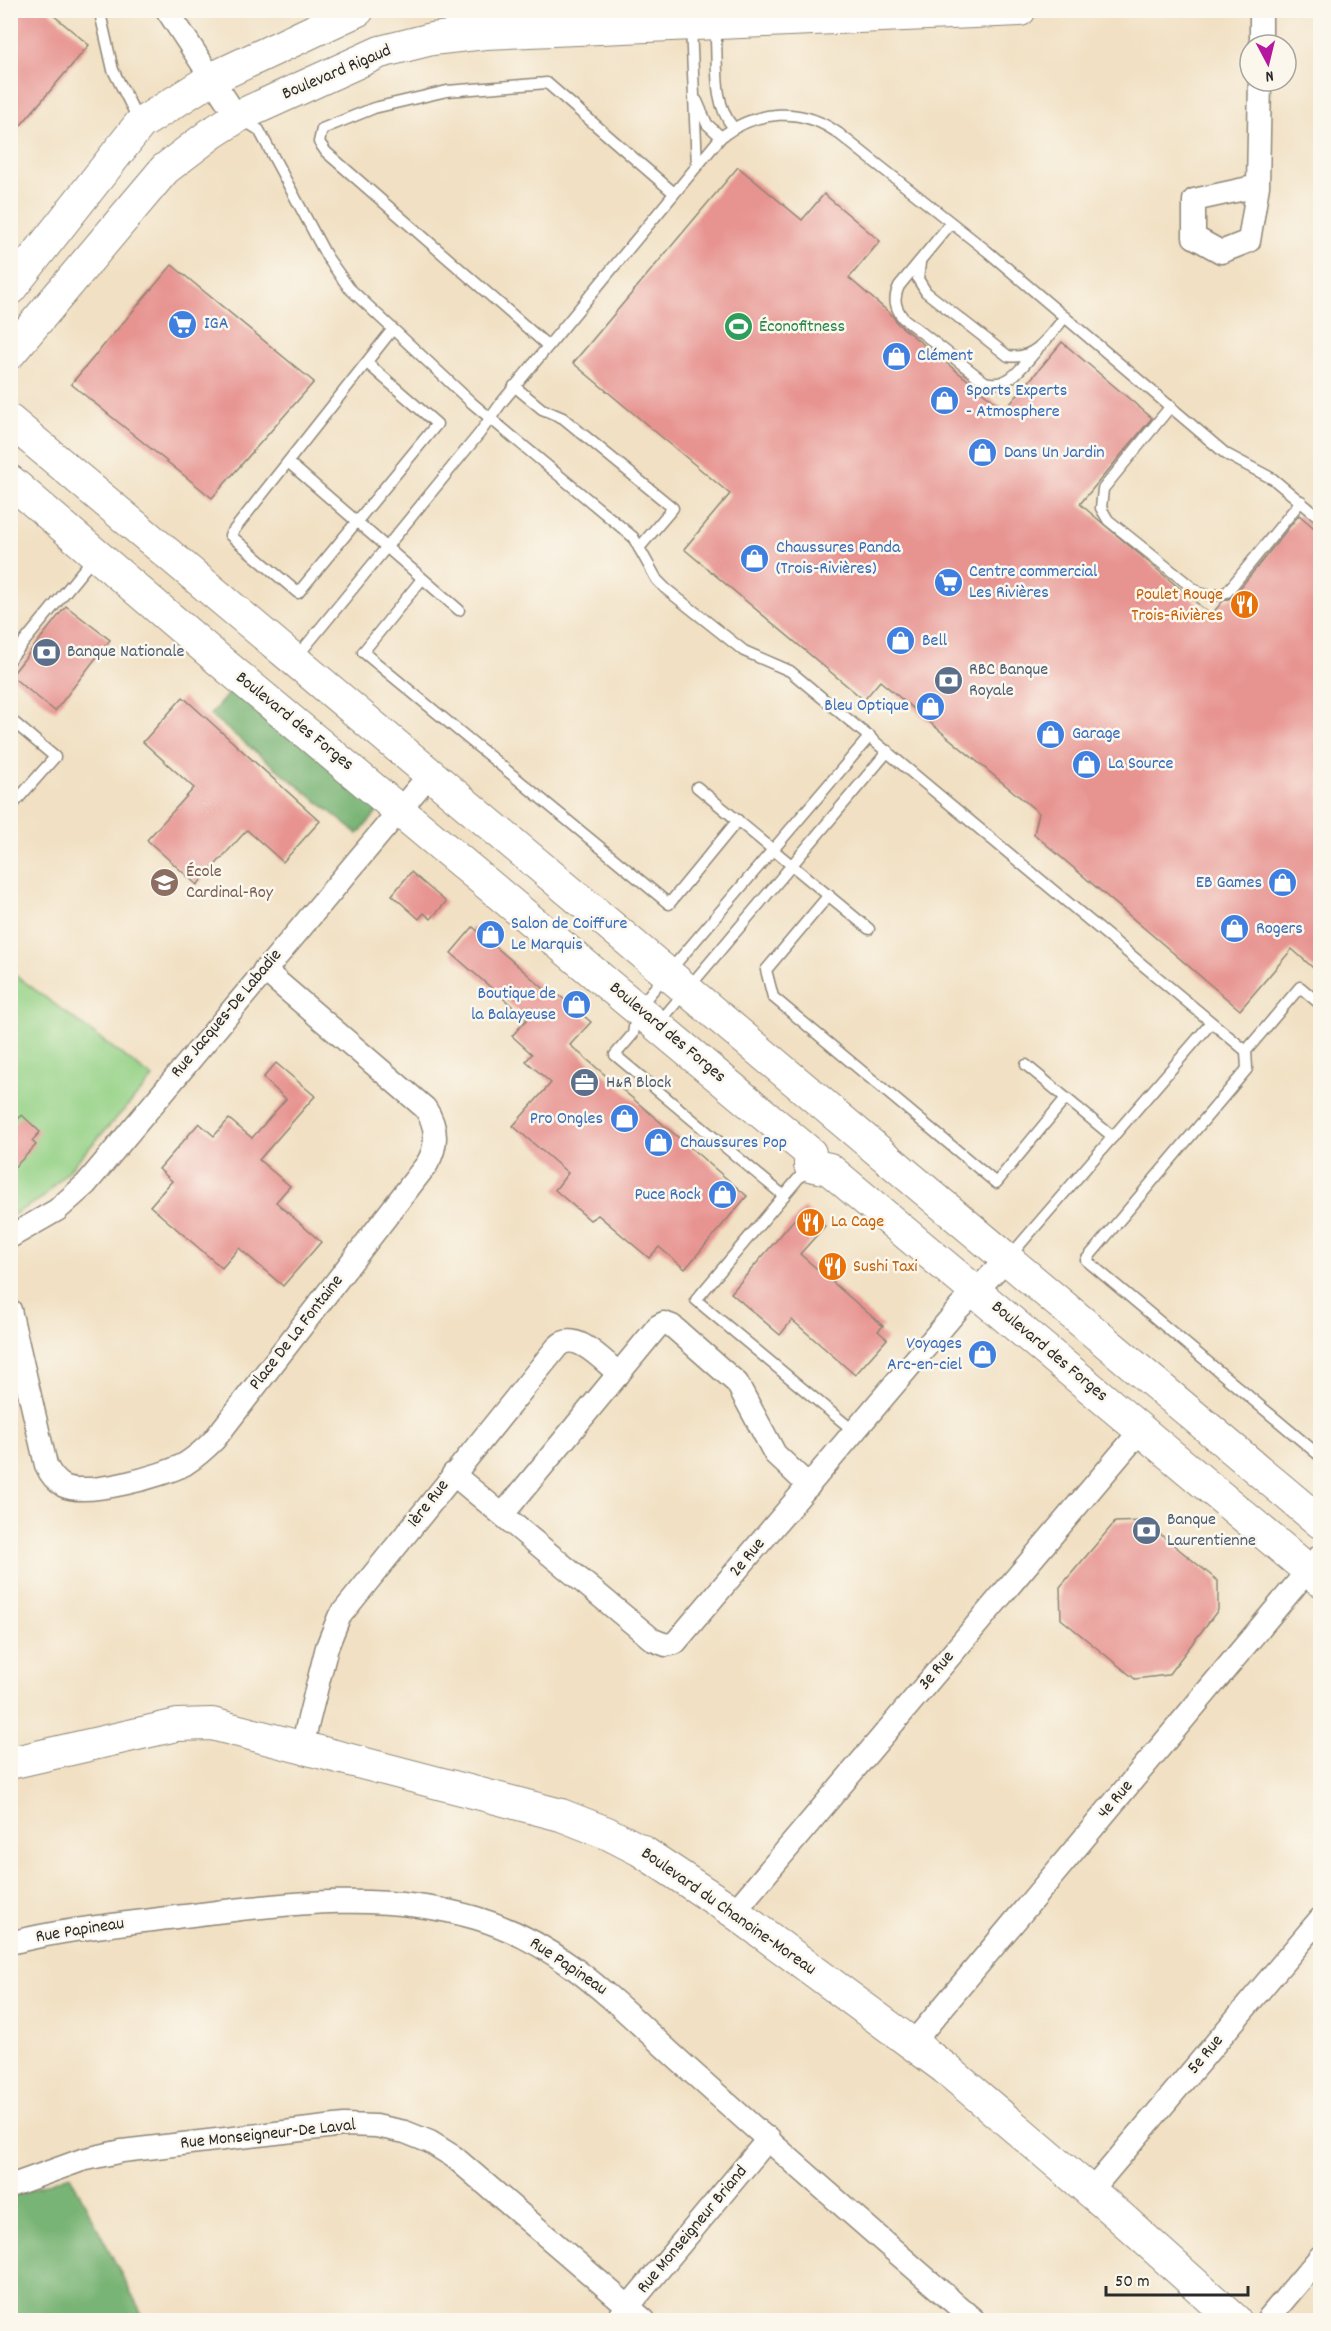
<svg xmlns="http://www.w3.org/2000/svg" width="1331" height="2331" font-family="Dekko,sans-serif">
  <rect width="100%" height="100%" fill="#fbf7ec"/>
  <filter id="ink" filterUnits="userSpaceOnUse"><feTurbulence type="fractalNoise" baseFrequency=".0167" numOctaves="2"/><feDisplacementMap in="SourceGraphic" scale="12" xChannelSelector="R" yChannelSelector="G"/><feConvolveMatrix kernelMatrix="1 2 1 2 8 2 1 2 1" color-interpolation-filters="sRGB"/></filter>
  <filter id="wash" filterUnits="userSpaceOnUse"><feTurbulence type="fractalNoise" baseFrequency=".008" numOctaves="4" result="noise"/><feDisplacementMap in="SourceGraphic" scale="24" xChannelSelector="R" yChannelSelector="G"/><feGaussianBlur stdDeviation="1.35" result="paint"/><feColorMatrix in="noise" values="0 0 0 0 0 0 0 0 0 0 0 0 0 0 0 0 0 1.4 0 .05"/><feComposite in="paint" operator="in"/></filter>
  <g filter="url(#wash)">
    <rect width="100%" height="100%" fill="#f1e0c3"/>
    <path fill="#95d287" stroke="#607e59" stroke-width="1.5" d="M10,971L153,1078L44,1197L11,1216Z"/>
    <g fill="#78b474" stroke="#527050" stroke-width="1.5">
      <path d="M242,678L388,800L358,834L210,715Z"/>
      <path d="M70,2175L140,2310L142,2320H11L10,2197Z"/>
    </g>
    <g id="blocks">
      <g fill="#e79390">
        <path d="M10,10H47L89,45L10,138Z"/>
        <path d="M738,167L802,220L824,194L880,241L849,278L892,315L898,324L1005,410L1062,342L1152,418L1080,504L1211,615L1223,601L1233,597L1299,515L1320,533V974L1292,949L1240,1010L1034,834L1039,813L880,681L864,700L684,549L730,494L573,363Z"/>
        <path d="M172,265L314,382L212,498L71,384Z"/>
        <path d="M66,606L110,640L55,711L11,676Z"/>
        <path d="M183,697L320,821L283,862L247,830L197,885L147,840L194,788L143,742Z"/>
        <path d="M411,872L446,902L431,919L424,913L419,919L392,895Z"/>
        <path d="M473,927L557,1000L560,996L591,1022L570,1045L747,1196L685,1269L659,1247L649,1258L598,1215L590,1220L555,1190L568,1173L513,1126L551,1083L526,1061L532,1054L512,1036L527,1019L451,953Z"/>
        <path d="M276,1063L315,1096L259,1160L290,1186L276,1202L321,1242L283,1286L239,1248L222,1268L150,1206L172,1181L159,1169L199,1123L214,1136L229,1119L252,1138L286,1099L263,1078Z"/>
        <path d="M22,1115L40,1132L32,1141L36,1145L10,1172V1128Z"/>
        <path d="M804,1208L825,1226L800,1254L883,1326L878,1331L887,1339L855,1375L792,1320L780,1335L731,1293Z"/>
        <path d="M1144,1521L1218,1581V1610L1168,1675L1135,1679L1061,1619L1060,1587L1115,1522Z"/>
      </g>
    </g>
  </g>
  <g filter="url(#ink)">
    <use href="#blocks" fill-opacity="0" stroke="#8e8677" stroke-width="1.5"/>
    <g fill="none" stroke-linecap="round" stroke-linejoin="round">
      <defs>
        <g id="lane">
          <path d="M97,10L100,13L113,70L139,121"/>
          <path d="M691,26L697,166"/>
          <path d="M715,27C719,59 711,101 733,127"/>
          <path d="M697,101L707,124L721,137"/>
          <path d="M243,120L259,130L327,257L349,288L472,403L633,537L657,580L666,589L744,651L790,671L1246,1051"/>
          <path d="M951,223L899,286C893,299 895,307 903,318L985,382C1010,389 1022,366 1037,350"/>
          <path d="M920,263L918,279L926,292L1008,356C1035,361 1050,335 1065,317"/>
          <path d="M548,346L326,152L319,142L322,129L374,108L447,91L547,83L674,193"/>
          <path d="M367,363L437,424L298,593L230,535L392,330"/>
          <path d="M514,386L542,409L563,418L673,508L639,548"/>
          <path d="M1171,406L1103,489L1101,508L1108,520L1199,593L1213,596L1227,592L1301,501"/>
          <path d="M288,462L459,610"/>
          <path d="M422,579L363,652L669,904L738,820"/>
          <path d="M296,658L479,434L502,402L721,137C757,110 801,106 838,133L987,251L1226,454L1273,479L1320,518"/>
          <path d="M10,659L95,556"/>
          <path d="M10,719L55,757L10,808"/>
          <path d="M697,787L869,929"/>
          <path d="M829,895L766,970L773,997L996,1183L1066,1098"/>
          <path d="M1320,1004L1300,987L1246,1051L1247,1069L1086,1260L1320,1456"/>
          <path d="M658,1024L888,751"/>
          <path d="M1026,1065L1113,1137"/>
          <path d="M808,1167L696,1300L855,1432"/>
          <path d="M784,1196L615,1055L633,1034L637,1009L870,736"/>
          <path d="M1010,1256L1211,1023"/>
        </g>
        <g id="street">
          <path d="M167,10L237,117"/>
          <path d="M1261,45V10"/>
          <path d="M1258,186L1194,200V237L1221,252L1249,241L1258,186L1260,81"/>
          <path d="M10,1237L57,1210L86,1184L430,774"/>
          <path d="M10,1310L46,1465C50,1474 55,1481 64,1486C86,1497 163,1476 185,1464C196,1457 205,1449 214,1440L427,1164C438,1145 438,1127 425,1108L264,970"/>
          <path d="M453,1474L653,1640L666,1645L675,1643L959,1308L1007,1259"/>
          <path d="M503,1514L658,1326L664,1323L672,1326L737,1383L775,1454L809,1486"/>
          <path d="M302,1746L327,1647L339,1617L557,1347C575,1328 604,1362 619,1374"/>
          <path d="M734,1912L1141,1430"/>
          <path d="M10,1943C65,1929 121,1924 176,1917C276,1905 378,1889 476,1918C564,1944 619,2007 684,2065C780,2151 877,2236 974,2320"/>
          <path d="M912,2044L1320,1556"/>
          <path d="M10,2186L82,2160L122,2151L344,2125L376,2126L405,2132L430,2142L454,2157L644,2320"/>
          <path d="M1091,2191L1320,1919"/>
          <path d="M617,2320L769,2138"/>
          <path d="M1267,2320L1320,2257"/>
        </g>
        <g id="secondary">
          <path d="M10,289L140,124L211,79L358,10"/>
          <path d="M10,353L165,169L212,133L237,117L380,52L432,39L485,33L1020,10"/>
          <path d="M10,421L1320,1522"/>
          <path d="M10,481L226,666L810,1153V1165L829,1169L1320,1580"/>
          <path d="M10,1763L177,1725L212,1724L561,1815L607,1833L640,1850L734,1912L945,2068L1117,2214L1235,2320"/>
        </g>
      </defs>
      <use href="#lane" stroke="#8e8677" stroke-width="13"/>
      <use href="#street" stroke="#8e8677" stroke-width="25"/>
      <use href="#secondary" stroke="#8e8677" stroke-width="34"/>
      <use href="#lane" stroke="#fff" stroke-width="10"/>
      <use href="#street" stroke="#fff" stroke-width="22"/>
      <use href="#secondary" stroke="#fff" stroke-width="32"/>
    </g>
  </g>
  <defs>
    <symbol id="supermarket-disc" viewBox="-11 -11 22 22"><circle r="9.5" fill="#3f7fe0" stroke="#fbf7ec"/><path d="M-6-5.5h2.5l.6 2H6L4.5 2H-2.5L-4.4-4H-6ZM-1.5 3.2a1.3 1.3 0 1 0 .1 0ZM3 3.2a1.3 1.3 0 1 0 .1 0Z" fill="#fff"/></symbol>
    <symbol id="stadium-disc" viewBox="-11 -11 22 22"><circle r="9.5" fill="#2e9e5b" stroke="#fbf7ec"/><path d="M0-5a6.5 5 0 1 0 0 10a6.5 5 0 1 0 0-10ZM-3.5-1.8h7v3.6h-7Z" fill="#fff"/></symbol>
    <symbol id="shop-disc" viewBox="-11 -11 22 22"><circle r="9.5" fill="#3f7fe0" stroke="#fbf7ec"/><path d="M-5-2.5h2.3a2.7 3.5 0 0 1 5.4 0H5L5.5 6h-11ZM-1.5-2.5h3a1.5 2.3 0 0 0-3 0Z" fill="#fff"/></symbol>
    <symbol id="restaurant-disc" viewBox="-11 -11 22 22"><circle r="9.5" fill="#e8710a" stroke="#fbf7ec"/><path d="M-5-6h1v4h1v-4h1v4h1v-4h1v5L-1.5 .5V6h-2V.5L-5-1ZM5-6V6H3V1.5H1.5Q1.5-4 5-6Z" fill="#fff"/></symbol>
    <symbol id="bank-disc" viewBox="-11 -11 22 22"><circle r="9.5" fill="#5c6f8a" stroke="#fbf7ec"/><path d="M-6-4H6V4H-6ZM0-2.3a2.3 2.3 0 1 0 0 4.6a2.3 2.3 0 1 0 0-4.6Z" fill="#fff"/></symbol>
    <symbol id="school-disc" viewBox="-11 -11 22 22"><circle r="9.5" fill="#8d6e63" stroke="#fbf7ec"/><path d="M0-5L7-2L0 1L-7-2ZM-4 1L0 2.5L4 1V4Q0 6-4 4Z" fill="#fff"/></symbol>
    <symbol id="office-disc" viewBox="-11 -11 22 22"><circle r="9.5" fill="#5c6f8a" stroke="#fbf7ec"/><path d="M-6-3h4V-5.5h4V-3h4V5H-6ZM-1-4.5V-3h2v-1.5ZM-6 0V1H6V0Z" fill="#fff"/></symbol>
  </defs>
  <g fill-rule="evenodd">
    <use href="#supermarket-disc" x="166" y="308" width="33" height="33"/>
    <use href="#stadium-disc" x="722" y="310" width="33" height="33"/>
    <use href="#shop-disc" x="880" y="340" width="33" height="33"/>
    <use href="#shop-disc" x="928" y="384" width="33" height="33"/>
    <use href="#shop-disc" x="966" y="436" width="33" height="33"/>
    <use href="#shop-disc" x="738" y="542" width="33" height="33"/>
    <use href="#supermarket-disc" x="932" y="566" width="33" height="33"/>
    <use href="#restaurant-disc" x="1228" y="588" width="33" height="33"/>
    <use href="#shop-disc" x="884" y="624" width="33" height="33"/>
    <use href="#bank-disc" x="30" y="636" width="33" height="33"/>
    <use href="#bank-disc" x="932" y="664" width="33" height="33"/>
    <use href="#shop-disc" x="914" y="690" width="33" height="33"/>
    <use href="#shop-disc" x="1034" y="718" width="33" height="33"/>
    <use href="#shop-disc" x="1070" y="748" width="33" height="33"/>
    <use href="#school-disc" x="148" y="866" width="33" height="33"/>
    <use href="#shop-disc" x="1266" y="866" width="33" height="33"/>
    <use href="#shop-disc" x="1218" y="912" width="33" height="33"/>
    <use href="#shop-disc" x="474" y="918" width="33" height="33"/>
    <use href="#shop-disc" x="560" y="988" width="33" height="33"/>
    <use href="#office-disc" x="568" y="1066" width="33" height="33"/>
    <use href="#shop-disc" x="608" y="1102" width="33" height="33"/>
    <use href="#shop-disc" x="642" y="1126" width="33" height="33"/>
    <use href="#shop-disc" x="706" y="1178" width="33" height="33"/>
    <use href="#restaurant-disc" x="794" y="1206" width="33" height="33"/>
    <use href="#restaurant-disc" x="816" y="1250" width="33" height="33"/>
    <use href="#shop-disc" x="966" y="1338" width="33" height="33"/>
    <use href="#bank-disc" x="1130" y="1514" width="33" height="33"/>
  </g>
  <g text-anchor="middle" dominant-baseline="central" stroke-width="5" stroke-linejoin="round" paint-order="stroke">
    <g font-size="18" fill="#2b2b2b" stroke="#fbf7ec">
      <text transform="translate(337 73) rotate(-23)">Boulevard Rigaud</text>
      <text transform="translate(294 722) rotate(39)">Boulevard des Forges</text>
      <text transform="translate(227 1014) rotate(-50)">Rue Jacques-De Labadie</text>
      <text transform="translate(667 1033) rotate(40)">Boulevard des Forges</text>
      <text transform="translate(297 1333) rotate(-52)">Place De La Fontaine</text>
      <text transform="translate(1049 1352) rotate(40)">Boulevard des Forges</text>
      <text transform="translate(429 1504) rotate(-52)">1ère Rue</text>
      <text transform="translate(748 1558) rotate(-50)">2e Rue</text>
      <text transform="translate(937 1671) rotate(-50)">3e Rue</text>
      <text transform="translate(1116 1800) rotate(-50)">4e Rue</text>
      <text transform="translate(728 1912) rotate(35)">Boulevard du Chanoine-Moreau</text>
      <text transform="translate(80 1931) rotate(-9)">Rue Papineau</text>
      <text transform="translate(568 1967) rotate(34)">Rue Papineau</text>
      <text transform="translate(1206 2055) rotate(-50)">5e Rue</text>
      <text transform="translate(268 2135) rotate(-6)">Rue Monseigneur-De Laval</text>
      <text transform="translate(693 2230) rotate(-50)">Rue Monseigneur Briand</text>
    </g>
    <g font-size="18" fill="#366cbe" stroke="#fbf7ec" text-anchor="start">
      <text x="204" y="324">IGA</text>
      <text x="917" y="356">Clément</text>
      <text x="966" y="391">Sports Experts<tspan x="966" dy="21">- Atmosphere</tspan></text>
      <text x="1004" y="453">Dans Un Jardin</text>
      <text x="776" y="548">Chaussures Panda<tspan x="776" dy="21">(Trois-Rivières)</tspan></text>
      <text x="969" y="572">Centre commercial<tspan x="969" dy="21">Les Rivières</tspan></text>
      <text x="922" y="641">Bell</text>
      <text x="909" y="706" text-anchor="end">Bleu Optique</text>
      <text x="1072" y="734">Garage</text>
      <text x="1108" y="764">La Source</text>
      <text x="1262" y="883" text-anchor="end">EB Games</text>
      <text x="511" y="924">Salon de Coiffure<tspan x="511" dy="21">Le Marquis</tspan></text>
      <text x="1256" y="929">Rogers</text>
      <text x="556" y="994" text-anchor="end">Boutique de<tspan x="556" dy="21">la Balayeuse</tspan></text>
      <text x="603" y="1119" text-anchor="end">Pro Ongles</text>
      <text x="680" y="1143">Chaussures Pop</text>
      <text x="701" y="1195" text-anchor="end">Puce Rock</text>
      <text x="962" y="1344" text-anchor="end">Voyages<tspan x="962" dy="21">Arc-en-ciel</tspan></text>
    </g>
    <g font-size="18" fill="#27864d" stroke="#fbf7ec" text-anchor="start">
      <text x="759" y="327">Éconofitness</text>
    </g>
    <g font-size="18" fill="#c56008" stroke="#fbf7ec" text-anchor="start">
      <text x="1223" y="595" text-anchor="end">Poulet Rouge<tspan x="1223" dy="21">Trois-Rivières</tspan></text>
      <text x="831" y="1222">La Cage</text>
      <text x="853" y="1267">Sushi Taxi</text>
    </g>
    <g font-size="18" fill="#4e5e75" stroke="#fbf7ec" text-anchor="start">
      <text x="67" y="652">Banque Nationale</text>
      <text x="969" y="670">RBC Banque<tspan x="969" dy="21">Royale</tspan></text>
      <text x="606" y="1083">H&amp;R Block</text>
      <text x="1167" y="1520">Banque<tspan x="1167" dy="21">Laurentienne</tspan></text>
    </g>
    <g font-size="18" fill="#785e54" stroke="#fbf7ec" text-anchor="start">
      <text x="186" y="872">École<tspan x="186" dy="21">Cardinal-Roy</tspan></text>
    </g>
  </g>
  <rect width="1331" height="2331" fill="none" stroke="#fbf7ec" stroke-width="36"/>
  <g transform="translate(1268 63) rotate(173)"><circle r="28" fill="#fbf7ec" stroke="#a8a59f" stroke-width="1.5"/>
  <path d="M0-4.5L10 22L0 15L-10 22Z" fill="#b5179e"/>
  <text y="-9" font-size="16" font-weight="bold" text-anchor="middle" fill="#2b2b2b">N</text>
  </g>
  <path d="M1106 2286v9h142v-9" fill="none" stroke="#2b2b2b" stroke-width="3"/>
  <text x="1115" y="2286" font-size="18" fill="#2b2b2b" stroke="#fbf7ec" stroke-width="4.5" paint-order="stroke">50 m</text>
</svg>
